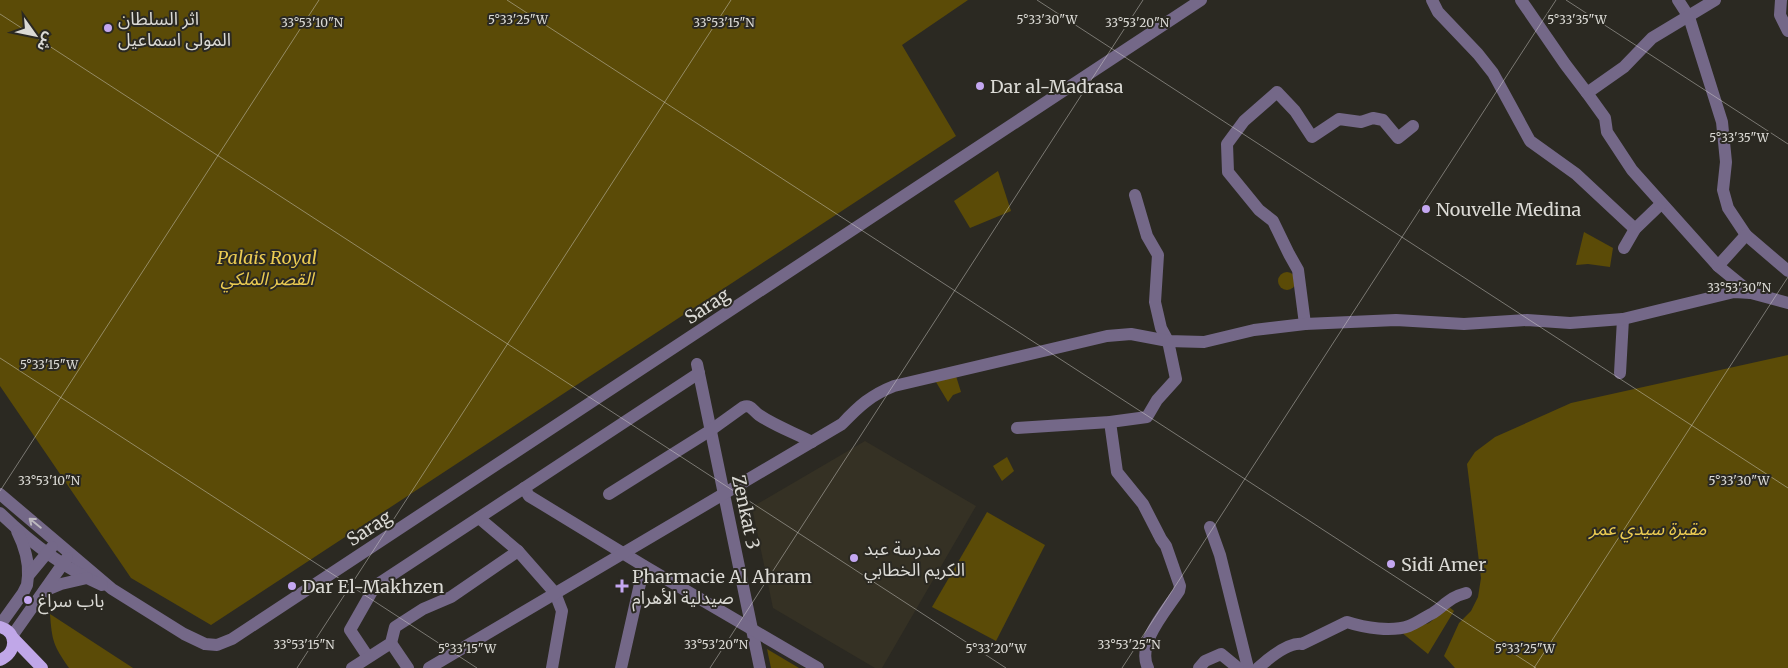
<svg xmlns="http://www.w3.org/2000/svg" width="1788" height="668" font-family="Merriweather,'Noto Sans Arabic',serif">
  <rect width="100%" height="100%" fill="#2b2922"/>
  <path fill="#353124" d="M865,441L976,506L882,668H875L773,608L752,507Z"/>
  <g fill="#5b4b07">
    <path d="M0,0H968L902,45L956,136L211,625L131,578L0,386Z"/>
    <path d="M998,171L1011,211L970,228L954,201Z"/>
    <path d="M1584,232L1613,248L1610,267L1588,264L1576,265Z"/>
    <circle cx="1287" cy="281" r="9"/>
    <path d="M1788,355V668H1455L1444,656L1459,623L1471,611L1478,597L1481,578L1467,464L1475,452L1495,437L1571,403Z"/>
    <path d="M956,376L961,392L953,395L948,402L936,382Z"/>
    <path d="M1007,457L1014,471L1002,481L993,466Z"/>
    <path d="M987,512L1045,545L996,641L932,607Z"/>
    <path d="M1449,607L1454,611L1428,654L1401,632L1429,623Z"/>
    <path d="M50,614L133,668H69C53,645 52,641 50,614Z"/>
    <path d="M767,649L799,668H771Z"/>
  </g>
  <g fill="none" stroke-linecap="round" stroke-linejoin="round">
    <g stroke="#746888" stroke-width="12">
      <path d="M1432,0L1438,12L1478,54L1493,73L1530,141L1576,174L1635,229"/>
      <path d="M1521,0L1565,64L1587,93"/>
      <path d="M1678,0L1689,17L1722,122L1726,162L1723,190L1728,208L1746,235L1788,271"/>
      <path d="M1715,0L1652,38L1624,67L1587,93L1605,118L1607,132L1632,170L1718,266L1751,293"/>
      <path d="M1781,0L1780,15L1788,31"/>
      <path d="M1624,248L1635,229L1661,204"/>
      <path d="M1718,266L1746,235"/>
      <path d="M1305,324L1298,270L1289,254L1273,221L1259,210L1228,172L1227,144L1244,121L1277,92L1295,111L1312,137L1339,119L1361,122L1373,118L1383,120L1398,138L1413,126"/>
      <path d="M697,364L760,668"/>
      <path d="M1620,373L1623,319"/>
      <path d="M1110,422L1117,472L1143,504L1161,539L1166,546L1180,586L1179,591C1166,611 1136,644 1148,668"/>
      <path d="M1017,428L1110,422L1147,417L1157,400L1176,379L1168,341L1161,328L1155,302L1158,255L1147,236L1135,195"/>
      <path d="M524,488L529,496L644,566L818,668"/>
      <path d="M0,494L112,589L184,634L205,644L217,645L232,639L1201,0"/>
      <path d="M609,494L711,430L743,407C751,404 752,410 759,415C775,426 795,433 812,442"/>
      <path d="M0,513C30,542 63,568 102,585"/>
      <path d="M479,518L518,551L555,593L562,611L552,668"/>
      <path d="M1210,527L1220,555L1248,668"/>
      <path d="M17,531C24,545 29,560 28,576"/>
      <path d="M44,591L61,584L87,578"/>
      <path d="M0,625L23,593L27,585L28,576L52,547"/>
      <path d="M12,636L67,558"/>
      <path d="M391,643L408,668"/>
      <path d="M368,657L350,630L375,586L699,373"/>
      <path d="M352,668L391,643L395,627L423,609L451,597L518,551"/>
      <path d="M429,668L842,424C859,406 871,395 894,386L1107,336L1131,334L1168,341L1204,342L1254,330L1305,324L1396,320L1464,324L1527,320L1570,323L1623,319L1734,292L1751,293L1788,303"/>
      <path d="M621,668L644,566"/>
      <path d="M1199,668L1205,661L1221,654L1238,668"/>
      <path d="M1258,668C1268,659 1288,642 1302,644L1347,622C1365,628 1392,632 1409,626C1417,623 1425,617 1433,613C1445,605 1450,597 1466,593"/>
    </g>
    <g stroke="#c0a7e8" stroke-width="12">
      <path d="M0,627C18,632 17,653 0,660"/>
      <path d="M13,638L42,668"/>
    </g>
  </g>
  <defs><path id="oneway-shaft" d="M-6 0H5M1.5-3L5.5 0L1.5 3" fill="none" stroke-width="1.6" stroke-linecap="round" stroke-linejoin="round" transform="scale(1.25)"/></defs>
  <use stroke="#bcb8be" href="#oneway-shaft" transform="translate(35 523) rotate(-141)"/>
  <path fill="none" stroke="#dbdad5" stroke-width="1" stroke-opacity="0.45" d="M507,0L1536,668M1037,0L1788,488M1566,0L1788,144M0,14L1006,668M0,358L477,668M0,491L319,0M297,668L731,0M710,668L1143,0M1122,668L1556,0M1534,668L1788,277"/>
  <g fill="#c4a7f1" stroke="#2b2922" stroke-width="2">
    <circle cx="108" cy="28" r="5"/>
    <circle cx="980" cy="86" r="5"/>
    <circle cx="1426" cy="209" r="5"/>
    <circle cx="854" cy="558" r="5"/>
    <circle cx="1391" cy="564" r="5"/>
    <circle cx="292" cy="586" r="5"/>
    <path d="M619.5 578.5h5v5h5v5h-5v5h-5v-5h-5v-5h5z"/>
    <circle cx="28" cy="600" r="5"/>
  </g>
  <g text-anchor="middle" dominant-baseline="central" stroke-width="4" stroke-linejoin="round" paint-order="stroke">
    <g font-size="18" fill="#dbdad5" stroke="#2b2922" text-anchor="start">
      <text x="118" y="18">اثر السلطان<tspan x="118" dy="21">المولى اسماعيل</tspan></text>
      <text x="990" y="86">Dar al-Madrasa</text>
      <text x="1436" y="209">Nouvelle Medina</text>
      <text x="864" y="548">مدرسة عبد<tspan x="864" dy="21">الكريم الخطابي</tspan></text>
      <text x="1401" y="564">Sidi Amer</text>
      <text x="632" y="576">Pharmacie Al Ahram<tspan x="632" dy="21">صيدلية الأهرام</tspan></text>
      <text x="302" y="586">Dar El-Makhzen</text>
      <text x="38" y="600">باب سراغ</text>
    </g>
    <g font-size="18" font-style="italic" fill="#ebcb52" stroke="#2b2922">
      <text x="267" y="257">Palais Royal<tspan x="267" dy="21">القصر الملكي</tspan></text>
      <text x="1648" y="528">مقبرة سيدي عمر</text>
    </g>
    <g font-size="18" fill="#dbdad5" stroke="#2b2922">
      <text transform="translate(707 306) rotate(-33)">Sarag</text>
      <text transform="translate(746 512) rotate(78)">Zenkat 3</text>
      <text transform="translate(369 528) rotate(-33)">Sarag</text>
    </g>
  </g>
  <g font-size="12" text-anchor="middle" fill="#dbdad5" stroke="#2b2922" stroke-width="4" stroke-linejoin="round" paint-order="stroke">
    <text x="518" y="24">5°33'25"W</text>
    <text x="1577" y="24">5°33'35"W</text>
    <text x="1047" y="24">5°33'30"W</text>
    <text x="1137" y="27">33°53'20"N</text>
    <text x="312" y="27">33°53'10"N</text>
    <text x="724" y="27">33°53'15"N</text>
    <text x="1739" y="142">5°33'35"W</text>
    <text x="1739" y="292">33°53'30"N</text>
    <text x="49" y="369">5°33'15"W</text>
    <text x="49" y="485">33°53'10"N</text>
    <text x="1739" y="485">5°33'30"W</text>
    <text x="304" y="649">33°53'15"N</text>
    <text x="716" y="649">33°53'20"N</text>
    <text x="1129" y="649">33°53'25"N</text>
    <text x="467" y="653">5°33'15"W</text>
    <text x="996" y="653">5°33'20"W</text>
    <text x="1525" y="653">5°33'25"W</text>
  </g>
  <g transform="translate(35 35) rotate(123)" stroke="#2b2922" stroke-width="4" paint-order="stroke">
  <path d="M0-4L9 19L0 12L-9 19Z" fill="#dbdad5"/>
  <text y="-8" font-size="14" font-weight="bold" text-anchor="middle" fill="#dbdad5">ش</text>
  </g>
</svg>
